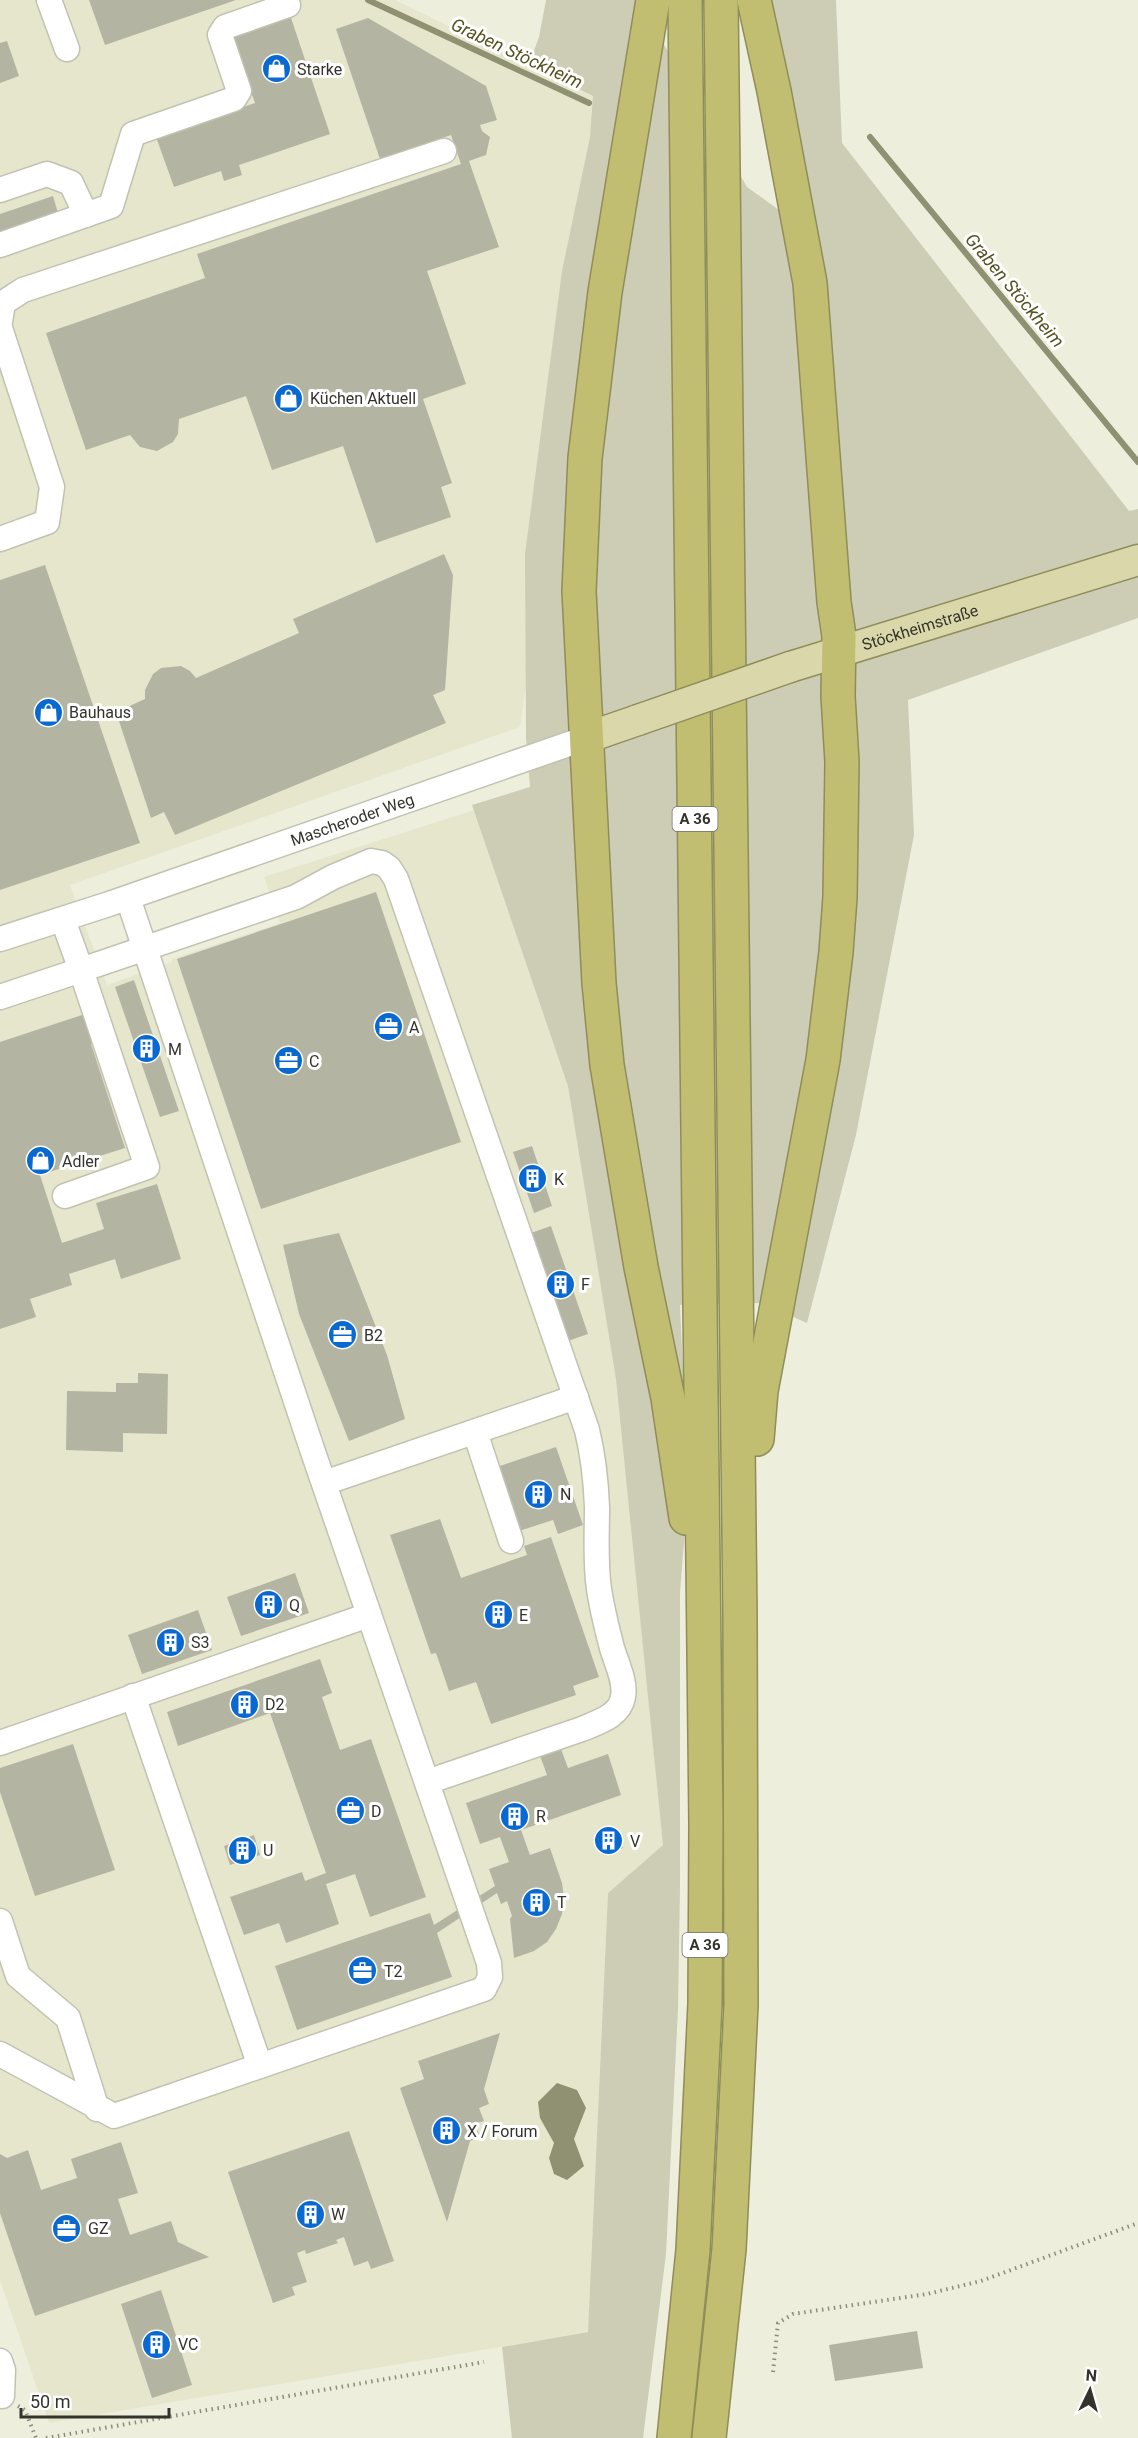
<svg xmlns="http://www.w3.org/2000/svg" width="1138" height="2438" font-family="Roboto,sans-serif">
  <rect width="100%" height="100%" fill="#eed"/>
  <path fill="#e6e6cd" d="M0,0H395L611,105L520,727L70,885L107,985L172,962V959L280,923L264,877L525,794L618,1377L663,1845L608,1893L588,2332L49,2423L0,2280Z"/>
  <path fill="#cdcdb6" d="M546,0H638L747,187L815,236L769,0H836L842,143L1129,511L1138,509V618L908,700L914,835L856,1135L807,1323L761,1303L680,1305L688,1490L680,1593V1889L678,2009L666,2254L643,2438H512L502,2347L588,2332L608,1893L663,1845L616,1379L568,1086L472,805L530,787L526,738L525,554L562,271L590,137L593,96L529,65L539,37Z"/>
  <path fill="#909073" d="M557,2083L577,2090L586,2108L574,2139L584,2166L567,2180L554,2174L549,2158L554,2143L540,2118L538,2102Z"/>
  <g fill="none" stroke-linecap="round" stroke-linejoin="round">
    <g stroke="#909073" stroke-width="6">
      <path d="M368,0L589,103"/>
      <path d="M870,137L1138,462"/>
    </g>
  </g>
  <g fill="#b4b4a3">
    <path d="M89,0H236L105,45Z"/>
    <path d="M290,15L330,134L239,165L242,175L224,181L221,171L174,187L156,137L255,103L231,35Z"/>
    <path d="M368,18L486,86L497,120L480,125L482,131L490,137L486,155L469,161L499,247L427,271L466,384L423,399L452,483L441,487L451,517L376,543L343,446L272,470L246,396L179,419L178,434L173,442L157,451L140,447L130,435L86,450L46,333L205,278L197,254L461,164L451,135L380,159L336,29Z"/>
    <path d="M7,41L19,76L0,83V43Z"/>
    <path d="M53,196L58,213L0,232V214Z"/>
    <path d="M444,554L453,575L445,690L433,695L446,723L175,835L164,812L151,818L116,712L145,699V690L153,674L161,668L181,666L190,671L196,678L299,633L293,619Z"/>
    <path d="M45,565L140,843L0,890V580Z"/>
    <path d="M376,892L461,1142L261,1209L177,959Z"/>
    <path d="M134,980L179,1111L160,1117L115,987Z"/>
    <path d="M85,1014L95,1043L91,1044L125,1148L40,1175L62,1243L104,1229L96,1203L157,1184L181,1259L121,1279L115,1259L69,1274L72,1285L30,1299L36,1317L0,1329V1042Z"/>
    <path d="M532,1146L552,1206L534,1213L513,1152Z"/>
    <path d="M551,1226L588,1334L568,1341L531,1233Z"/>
    <path d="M339,1233L387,1355L405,1419L349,1441L299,1314L283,1245Z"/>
    <path d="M138,1373L168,1374L167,1434L123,1433V1452L66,1450L67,1391L116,1392V1383H138Z"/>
    <path d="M556,1447L583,1525L558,1534L553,1520L519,1531L497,1467Z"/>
    <path d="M440,1519L461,1578L527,1555L524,1546L551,1537L599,1677L573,1686L576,1695L491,1724L476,1682L449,1691L436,1653L431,1654L390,1535Z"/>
    <path d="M295,1573L309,1613L241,1636L227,1597Z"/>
    <path d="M198,1610L212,1650L142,1674L128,1635Z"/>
    <path d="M320,1659L332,1693L322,1697L340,1750L371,1739L426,1897L370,1917L355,1874L326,1884L339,1924L286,1943L279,1923L244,1935L230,1897L302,1872L305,1881L326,1873L270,1713L178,1746L167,1712Z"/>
    <path d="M73,1744L115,1870L35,1896L0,1792V1768Z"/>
    <path d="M560,1746L568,1768L608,1754L621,1795L521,1830L530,1855L550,1848L562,1883L564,1898L562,1914L556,1929L547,1942L534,1951L514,1958L510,1919L512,1916L507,1901L501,1904L497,1893L437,1933L452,1977L297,2030L275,1966L430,1913L434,1925L495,1886L489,1869L509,1862L500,1837L480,1844L466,1803L547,1775L539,1753Z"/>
    <path d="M615,1827L623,1848L603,1855L596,1834Z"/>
    <path d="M254,1835L260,1855L230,1865L224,1846Z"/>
    <path d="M500,2033L484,2089L489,2104L479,2108L484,2121L475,2124L480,2137L470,2141L447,2222L400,2088L424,2079L418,2061Z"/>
    <path d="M349,2131L394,2261L371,2269L368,2261L354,2266L344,2237L336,2240L338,2243L306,2254L305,2250L297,2253L307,2282L292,2287L295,2295L273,2303L228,2172Z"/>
    <path d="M121,2142L138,2193L118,2199L130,2235L171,2221L178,2242L209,2257L35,2316L0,2213V2154L7,2158L28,2150L41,2190L77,2178L71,2159Z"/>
    <path d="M161,2290L192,2385L152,2398L121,2304Z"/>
    <path d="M917,2331L923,2368L835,2381L829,2345Z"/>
  </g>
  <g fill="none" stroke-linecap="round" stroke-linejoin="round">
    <defs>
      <g id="minor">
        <path d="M49,0L67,49"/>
        <path d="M0,190L47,174L71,183L86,215"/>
        <path d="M0,245L111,206L133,134L234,99L239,91L220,35L225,27L288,5"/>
        <path d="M0,322L3,303L23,290L444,151"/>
        <path d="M0,328L52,487L47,522L0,539"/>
        <path d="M63,920L81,970L296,897L333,877L371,861L382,863L389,868L396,879L587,1430C593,1455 596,1481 597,1507C597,1535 595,1562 599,1589C602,1609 607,1629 612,1648C616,1662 626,1681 623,1697C620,1716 598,1722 582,1729L427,1782"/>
        <path id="s1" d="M0,939L109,904L586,738"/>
        <path d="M0,997L81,970L147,1167L65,1196"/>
        <path d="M475,1432L511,1541"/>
        <path d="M324,1483L576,1397"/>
        <path d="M133,1696L260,2066"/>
        <path d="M0,1743L369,1615"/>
        <path d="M0,1921L18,1976L68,2018L97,2109"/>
        <path d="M0,2054L114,2116L484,1989L490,1977L489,1963L312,1449L128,898"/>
        <path d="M0,2361L3,2370L2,2396"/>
      </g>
      <g id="major">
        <path id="s2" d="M790,667L1138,560"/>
        <path d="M586,738L638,720"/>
      </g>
      <g id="highway">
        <path d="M653,0L605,292L585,458L579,591L599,983L607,1065L641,1267L668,1398L686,1518"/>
        <path d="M754,0L774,91L810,283L834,602L839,636L838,696L842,762L840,897L836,952L823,1060L761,1391L757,1439"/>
        <path d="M674,2438L693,2250L705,2004L706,1825L685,0"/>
        <path d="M709,2438L729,2249L741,2005L740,1615L721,0"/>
      </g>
    </defs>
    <use href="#minor" stroke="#c2c2b1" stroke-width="27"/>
    <use href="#major" stroke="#8f8d59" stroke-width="33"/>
    <use href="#highway" stroke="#8f8d59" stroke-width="36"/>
    <g stroke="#8c8c80" stroke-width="4" stroke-dasharray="1.5 4.5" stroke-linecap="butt">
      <path d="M773,2372L778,2323L793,2314L927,2294L981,2281L1138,2223"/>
      <path d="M18,2406L25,2410L36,2438"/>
      <path d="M46,2438L484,2362"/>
    </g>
    <use href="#minor" stroke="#fff" stroke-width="24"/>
    <use href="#major" stroke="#dad8aa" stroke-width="30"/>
    <use href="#highway" stroke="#c1be71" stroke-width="33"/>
    <defs>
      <path id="major-bridge" d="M638,720L790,667"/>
    </defs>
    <use href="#major-bridge" stroke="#8f8d59" stroke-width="33" stroke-linecap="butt"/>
    <use href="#major-bridge" stroke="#dad8aa" stroke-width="30"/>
  </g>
  <defs>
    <symbol id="shop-disc" viewBox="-11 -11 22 22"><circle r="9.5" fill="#0a69d1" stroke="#fff"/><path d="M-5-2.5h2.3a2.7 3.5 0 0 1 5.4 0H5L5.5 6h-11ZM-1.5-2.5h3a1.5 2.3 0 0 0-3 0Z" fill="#fff"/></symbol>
    <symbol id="office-disc" viewBox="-11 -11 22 22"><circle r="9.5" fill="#0a69d1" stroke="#fff"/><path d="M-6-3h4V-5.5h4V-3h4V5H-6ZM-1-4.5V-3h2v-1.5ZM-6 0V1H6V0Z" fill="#fff"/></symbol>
    <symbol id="building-disc" viewBox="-11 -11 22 22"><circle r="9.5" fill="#0a69d1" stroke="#fff"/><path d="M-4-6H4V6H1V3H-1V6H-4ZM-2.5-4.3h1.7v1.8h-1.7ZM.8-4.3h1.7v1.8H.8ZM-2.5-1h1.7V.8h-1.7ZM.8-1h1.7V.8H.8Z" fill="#fff"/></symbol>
  </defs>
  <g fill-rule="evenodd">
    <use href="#shop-disc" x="260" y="52" width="33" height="33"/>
    <use href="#shop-disc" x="272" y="382" width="33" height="33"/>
    <use href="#shop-disc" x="32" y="696" width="33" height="33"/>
    <use href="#office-disc" x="372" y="1010" width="33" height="33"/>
    <use href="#building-disc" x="130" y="1032" width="33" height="33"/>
    <use href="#office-disc" x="272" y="1044" width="33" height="33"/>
    <use href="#shop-disc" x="24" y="1144" width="33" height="33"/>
    <use href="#building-disc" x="516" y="1162" width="33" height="33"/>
    <use href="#building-disc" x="544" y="1268" width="33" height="33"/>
    <use href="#office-disc" x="326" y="1318" width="33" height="33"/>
    <use href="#building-disc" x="522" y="1478" width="33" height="33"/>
    <use href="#building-disc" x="252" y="1588" width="33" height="33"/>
    <use href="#building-disc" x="482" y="1598" width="33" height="33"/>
    <use href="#building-disc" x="154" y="1626" width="33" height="33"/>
    <use href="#building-disc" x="228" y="1688" width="33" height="33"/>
    <use href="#office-disc" x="334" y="1794" width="33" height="33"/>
    <use href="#building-disc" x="498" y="1800" width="33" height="33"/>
    <use href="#building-disc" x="592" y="1824" width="33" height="33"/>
    <use href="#building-disc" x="226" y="1834" width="33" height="33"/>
    <use href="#building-disc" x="520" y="1886" width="33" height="33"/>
    <use href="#office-disc" x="346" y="1954" width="33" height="33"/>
    <use href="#building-disc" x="430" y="2114" width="33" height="33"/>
    <use href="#building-disc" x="294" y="2198" width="33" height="33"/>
    <use href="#office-disc" x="50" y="2212" width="33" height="33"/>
    <use href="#building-disc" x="140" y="2328" width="33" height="33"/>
  </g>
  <g text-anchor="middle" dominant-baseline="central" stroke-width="6" stroke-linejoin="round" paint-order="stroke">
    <g fill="#fff" stroke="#70706b" stroke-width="1.5">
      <rect x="672.5" y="807" width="45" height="24" rx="4.5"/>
      <rect x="682.5" y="1933" width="45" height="24" rx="4.5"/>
    </g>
    <g font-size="15" font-weight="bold" fill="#33332c">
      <text x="695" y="819">A 36</text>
      <text x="705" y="1945">A 36</text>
    </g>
    <g font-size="16" fill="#33332c" stroke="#fff" text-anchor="start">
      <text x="297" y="69">Starke</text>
      <text x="310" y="398">Küchen Aktuell</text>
      <text x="69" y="712">Bauhaus</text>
      <text x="409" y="1027">A</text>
      <text x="168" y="1049">M</text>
      <text x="309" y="1061">C</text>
      <text x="62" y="1161">Adler</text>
      <text x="554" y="1179">K</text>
      <text x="581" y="1284">F</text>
      <text x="364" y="1335">B2</text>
      <text x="560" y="1494">N</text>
      <text x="289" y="1605">Q</text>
      <text x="519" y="1615">E</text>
      <text x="191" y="1642">S3</text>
      <text x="265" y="1704">D2</text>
      <text x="371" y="1811">D</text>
      <text x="536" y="1816">R</text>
      <text x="630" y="1841">V</text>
      <text x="263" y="1850">U</text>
      <text x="557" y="1902">T</text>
      <text x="384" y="1971">T2</text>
      <text x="467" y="2131">X / Forum</text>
      <text x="331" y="2214">W</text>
      <text x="88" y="2228">GZ</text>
      <text x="178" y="2344">VC</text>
    </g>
    <g font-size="16" fill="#33332c" stroke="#fff">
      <text stroke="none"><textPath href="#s2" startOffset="136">Stöckheimstraße</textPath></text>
      <text stroke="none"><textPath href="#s1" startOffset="372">Mascheroder Weg</textPath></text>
    </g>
    <g font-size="18" font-style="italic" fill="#55521f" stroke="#fff">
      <text transform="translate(517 53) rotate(25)">Graben Stöckheim</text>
      <text transform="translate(1015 290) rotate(50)">Graben Stöckheim</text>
    </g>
  </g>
  <g transform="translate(1090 2390) rotate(5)" stroke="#ffffff" stroke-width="4.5" paint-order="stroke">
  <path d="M0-4.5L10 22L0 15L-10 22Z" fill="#33332c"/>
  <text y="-9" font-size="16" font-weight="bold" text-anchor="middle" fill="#33332c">N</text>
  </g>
  <path d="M21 2408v9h148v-9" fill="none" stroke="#33332c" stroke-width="3"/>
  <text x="30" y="2408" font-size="18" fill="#33332c" stroke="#ffffff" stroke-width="4.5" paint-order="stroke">50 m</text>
</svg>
